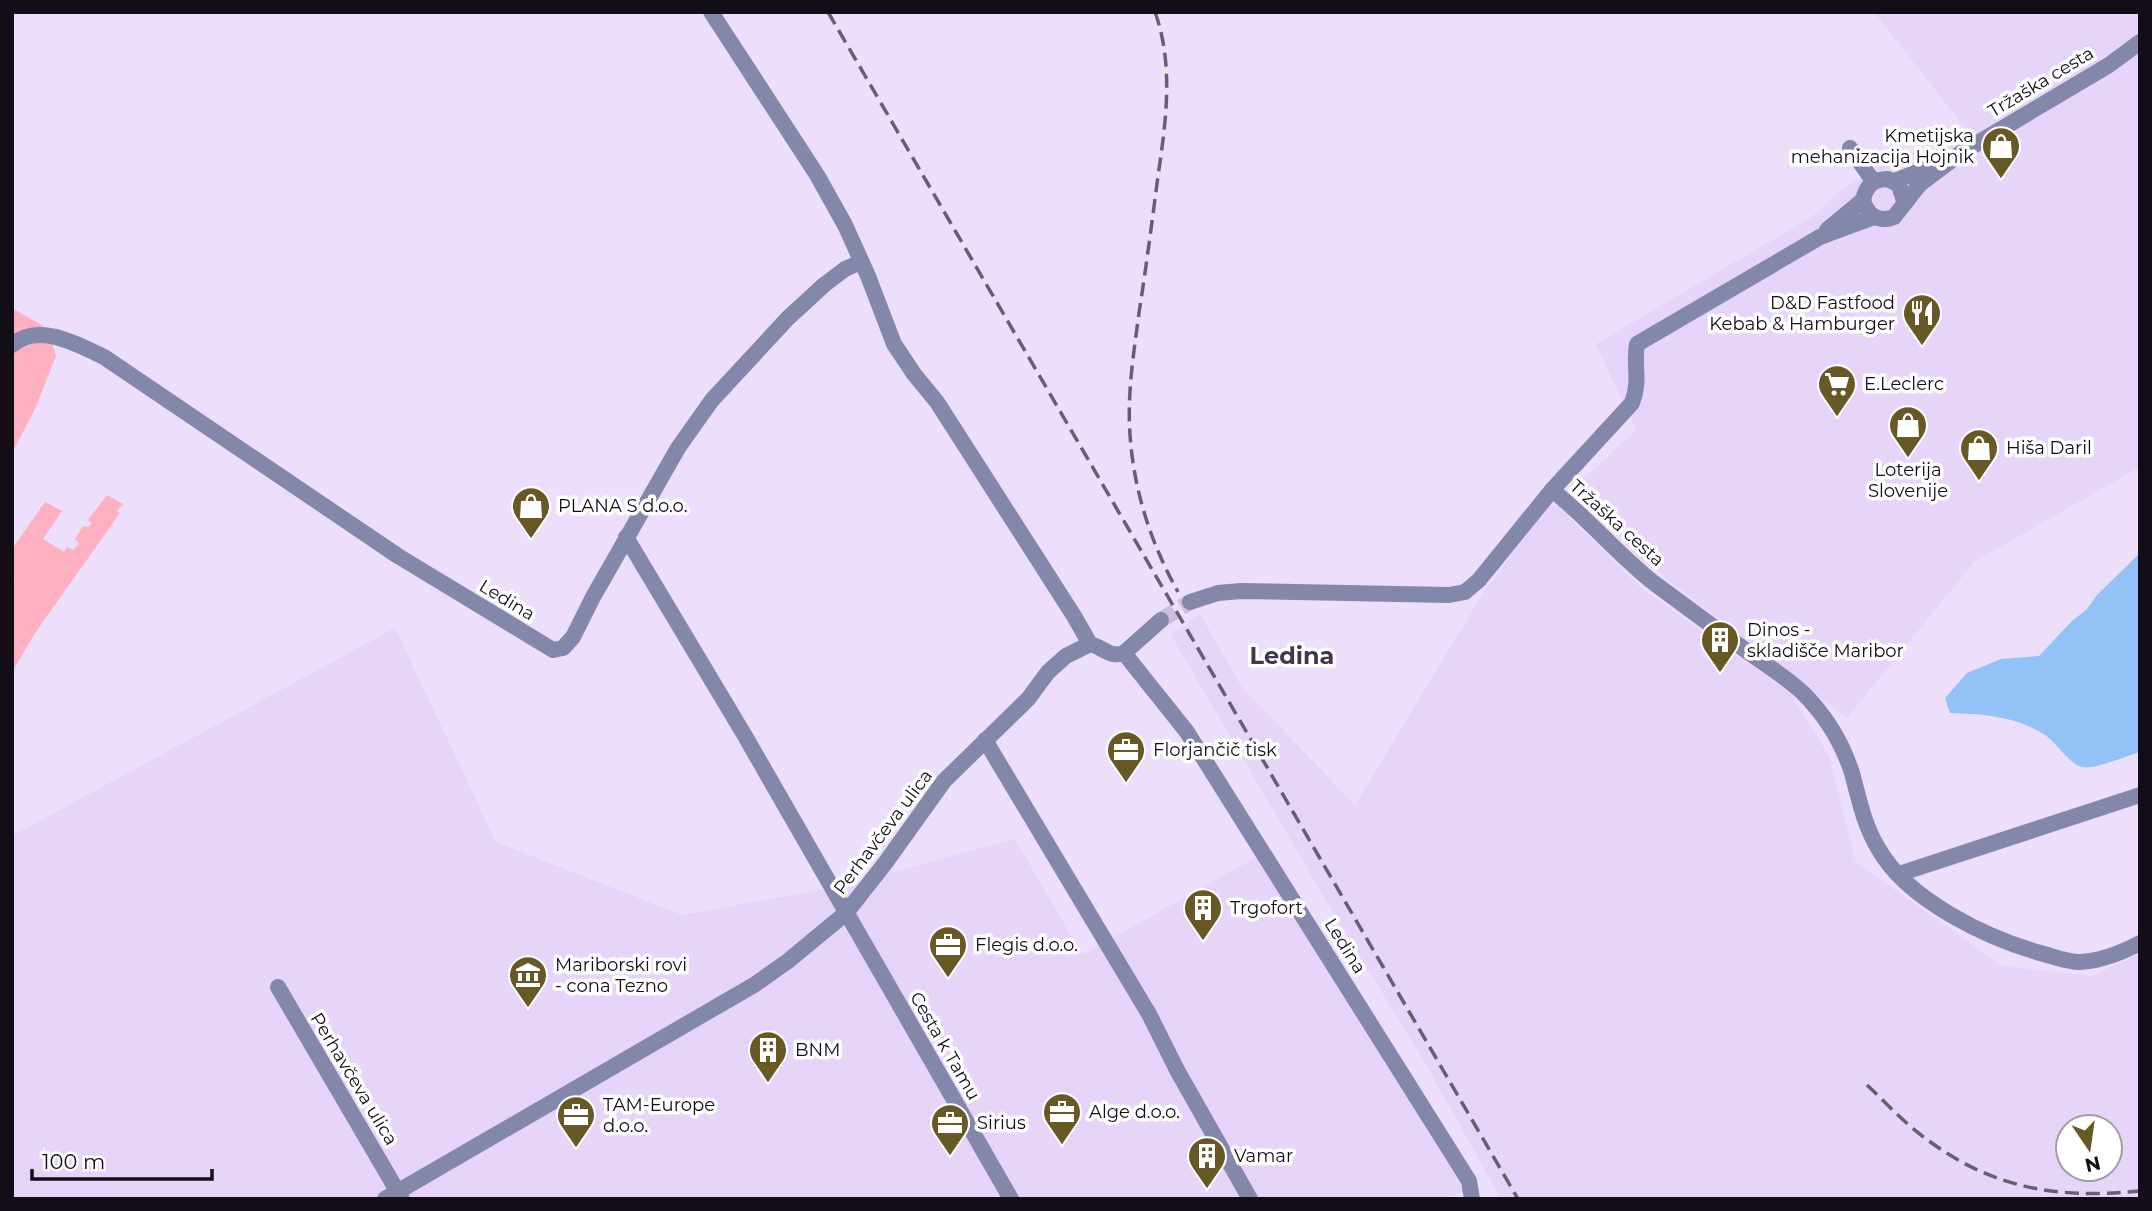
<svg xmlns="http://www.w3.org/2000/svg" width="2152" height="1211" font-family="Montserrat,sans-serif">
  <rect width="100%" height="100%" fill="#eddefc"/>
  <g fill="#e7d4f9" fill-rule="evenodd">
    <path d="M1874,12H2140V467L1974,562L1847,718L1637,556L1574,488L1636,430L1596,344L1813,216L1842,189L1886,163L1902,162L1934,149L1966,129Z"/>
    <path d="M1548,506H1558L1641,588L1791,694L1829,756L1856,862L2002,966L2091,976L2140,954V1199H1501L1428,1068L1324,897L1171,635L1200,614L1241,686L1355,805L1484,592ZM2068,1127H2110V1169H2068Z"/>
    <path d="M395,628L496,842L682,915L842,886L1015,839L1082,955L1257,857L1464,1190L1449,1199H12V836Z"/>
  </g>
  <g fill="#fdb1c0">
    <path d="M12,308L43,326L51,339L56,356L35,409L12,453Z"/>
    <path d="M107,495L123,504L117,511L120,513L35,633L12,672V586L15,581L12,579V549L45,502L62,511L43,539L64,552L67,547L74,550L79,543L75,539L83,526L88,527L92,523L88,520Z"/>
  </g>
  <path fill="#92c2f6" d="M2140,553V752C2126,756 2094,770 2082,767C2070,765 2056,742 2045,735C2016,716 1983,714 1950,713L1945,698L1967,673L2001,659L2039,656L2071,622L2087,609L2097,595Z"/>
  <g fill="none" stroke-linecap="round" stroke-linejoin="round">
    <path stroke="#ccbfda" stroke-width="16" stroke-dasharray="16 8" stroke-linecap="butt" d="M1161,620L1190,602"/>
    <g stroke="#8387a9" stroke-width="16">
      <path d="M711,12L817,175L845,225L868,276L894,344L914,374L937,402L1074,616L1090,644"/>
      <path d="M1850,148L1873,181"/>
      <path d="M1895,181L1937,164"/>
      <path d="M1904,201L1899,185L1888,179C1873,179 1866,186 1863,200C1867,215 1879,223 1894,217L1920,184L1961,153L2109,65L2140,42"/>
      <path d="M1827,230L1863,200"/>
      <path d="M12,345C38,322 77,344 104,357L398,556L553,650L563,648L573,637L593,597L678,448L712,400L788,318L824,285L845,269L861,262"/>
      <path d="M1552,490C1588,518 1618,555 1654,583C1685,606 1716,629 1748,652C1766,665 1786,677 1803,693C1826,716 1842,742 1852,773C1859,799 1864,825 1878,848C1907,900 1988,939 2044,954C2055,957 2068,962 2080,962C2102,961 2121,953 2140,943"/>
      <path d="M626,537L745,736L1011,1199"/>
      <path d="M1190,602L1218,593L1241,591L1449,595L1465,592L1479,580L1552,490L1632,403C1641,379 1633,367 1637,344L1820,237L1874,217"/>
      <path d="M1090,644C1103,647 1109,658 1124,653L1161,620"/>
      <path d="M1124,653L1187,732L1469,1181L1472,1199"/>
      <path d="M985,740L1149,1014L1177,1070L1250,1199"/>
      <path d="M1899,874L2140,795"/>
      <path d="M278,987L402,1199"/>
      <path d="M385,1199L754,985L788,961L846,913L886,862L944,781L1028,699L1048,672L1066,656L1090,644"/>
    </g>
    <g stroke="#675e70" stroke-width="3.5" stroke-dasharray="14 7" stroke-linecap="butt">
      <path d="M828,12L1518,1199"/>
      <path d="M1155,12C1174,65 1166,122 1158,176C1152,222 1146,268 1139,313C1133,358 1126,401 1131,446C1136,498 1153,547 1178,592"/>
      <path d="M1867,1085C1881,1098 1895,1113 1910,1126C1981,1186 2049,1200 2140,1191"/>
    </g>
  </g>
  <defs>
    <symbol id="shop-pin" viewBox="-11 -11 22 30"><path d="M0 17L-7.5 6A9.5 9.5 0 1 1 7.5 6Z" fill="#675825" stroke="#fff"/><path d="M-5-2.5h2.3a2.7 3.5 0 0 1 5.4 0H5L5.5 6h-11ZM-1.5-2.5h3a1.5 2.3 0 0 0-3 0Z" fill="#fff"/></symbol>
    <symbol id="restaurant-pin" viewBox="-11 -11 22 30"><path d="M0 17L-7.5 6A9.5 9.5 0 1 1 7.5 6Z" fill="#675825" stroke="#fff"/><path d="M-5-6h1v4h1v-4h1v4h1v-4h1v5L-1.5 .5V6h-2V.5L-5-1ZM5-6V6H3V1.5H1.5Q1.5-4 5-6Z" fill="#fff"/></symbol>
    <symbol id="supermarket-pin" viewBox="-11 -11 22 30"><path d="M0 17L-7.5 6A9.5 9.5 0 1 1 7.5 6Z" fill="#675825" stroke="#fff"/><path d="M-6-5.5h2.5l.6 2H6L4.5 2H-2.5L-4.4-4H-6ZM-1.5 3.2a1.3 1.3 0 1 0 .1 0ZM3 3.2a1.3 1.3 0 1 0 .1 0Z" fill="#fff"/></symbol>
    <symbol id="building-pin" viewBox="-11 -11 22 30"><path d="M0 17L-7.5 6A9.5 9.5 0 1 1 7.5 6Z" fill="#675825" stroke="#fff"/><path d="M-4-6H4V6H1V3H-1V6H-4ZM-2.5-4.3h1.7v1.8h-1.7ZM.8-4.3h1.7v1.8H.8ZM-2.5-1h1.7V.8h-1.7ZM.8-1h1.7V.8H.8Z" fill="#fff"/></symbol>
    <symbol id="office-pin" viewBox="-11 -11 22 30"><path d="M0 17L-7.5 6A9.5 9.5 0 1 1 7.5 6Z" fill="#675825" stroke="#fff"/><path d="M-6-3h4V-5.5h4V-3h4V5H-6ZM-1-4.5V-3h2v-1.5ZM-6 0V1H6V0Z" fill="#fff"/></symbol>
    <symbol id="museum-pin" viewBox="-11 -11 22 30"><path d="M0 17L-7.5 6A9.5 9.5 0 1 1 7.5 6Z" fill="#675825" stroke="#fff"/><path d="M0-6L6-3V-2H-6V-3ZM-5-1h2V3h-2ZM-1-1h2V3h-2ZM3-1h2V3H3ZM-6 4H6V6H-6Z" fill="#fff"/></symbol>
  </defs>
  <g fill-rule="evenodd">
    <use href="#shop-pin" x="1979" y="124" width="44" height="60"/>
    <use href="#restaurant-pin" x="1900" y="291" width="44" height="60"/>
    <use href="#supermarket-pin" x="1815" y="362" width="44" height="60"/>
    <use href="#shop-pin" x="1886" y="403" width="44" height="60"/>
    <use href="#shop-pin" x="1957" y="426" width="44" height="60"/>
    <use href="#shop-pin" x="509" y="484" width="44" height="60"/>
    <use href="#building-pin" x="1698" y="618" width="44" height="60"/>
    <use href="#office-pin" x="1104" y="728" width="44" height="60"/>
    <use href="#building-pin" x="1181" y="886" width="44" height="60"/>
    <use href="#office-pin" x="926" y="923" width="44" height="60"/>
    <use href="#museum-pin" x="506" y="953" width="44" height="60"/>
    <use href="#building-pin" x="746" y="1028" width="44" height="60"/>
    <use href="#office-pin" x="1040" y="1090" width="44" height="60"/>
    <use href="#office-pin" x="554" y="1093" width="44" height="60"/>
    <use href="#office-pin" x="928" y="1101" width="44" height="60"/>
    <use href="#building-pin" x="1185" y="1134" width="44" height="60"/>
  </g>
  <g text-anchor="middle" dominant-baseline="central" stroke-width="7" stroke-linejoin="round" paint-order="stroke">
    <g font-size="18" fill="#120d17" stroke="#fff">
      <text transform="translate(2041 82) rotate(-31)">Tržaška cesta</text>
      <text transform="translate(1617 523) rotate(42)">Tržaška cesta</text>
      <text transform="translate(507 600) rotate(31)">Ledina</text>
      <text transform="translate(883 832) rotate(-53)">Perhavčeva ulica</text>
      <text transform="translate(1345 946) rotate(58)">Ledina</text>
      <text transform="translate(945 1046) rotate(60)">Cesta k Tamu</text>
      <text transform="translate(354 1079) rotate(59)">Perhavčeva ulica</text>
    </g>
    <g font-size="18" fill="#120d17" stroke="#fff" text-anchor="start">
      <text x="1974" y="136" text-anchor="end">Kmetijska<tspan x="1974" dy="21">mehanizacija Hojnik</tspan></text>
      <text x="1895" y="303" text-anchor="end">D&amp;D Fastfood<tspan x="1895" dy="21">Kebab &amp; Hamburger</tspan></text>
      <text x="1864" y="384">E.Leclerc</text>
      <text x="2006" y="448">Hiša Daril</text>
      <text x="1908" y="470" text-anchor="middle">Loterija<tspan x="1908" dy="21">Slovenije</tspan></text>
      <text x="558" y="506">PLANA S d.o.o.</text>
      <text x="1747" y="630">Dinos -<tspan x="1747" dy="21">skladišče Maribor</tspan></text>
      <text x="1153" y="750">Florjančič tisk</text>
      <text x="1230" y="908">Trgofort</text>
      <text x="975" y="945">Flegis d.o.o.</text>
      <text x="555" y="965">Mariborski rovi<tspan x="555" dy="21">- cona Tezno</tspan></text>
      <text x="795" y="1050">BNM</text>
      <text x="603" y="1105">TAM-Europe<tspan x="603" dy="21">d.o.o.</tspan></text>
      <text x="1089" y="1112">Alge d.o.o.</text>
      <text x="977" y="1123">Sirius</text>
      <text x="1234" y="1156">Vamar</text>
    </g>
    <g font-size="24" font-weight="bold" fill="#42354d" stroke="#fff">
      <text x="1292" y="655">Ledina</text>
    </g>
  </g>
  <rect width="2152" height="1211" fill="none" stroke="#120d17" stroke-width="28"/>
  <g transform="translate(2089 1148) rotate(167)"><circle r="33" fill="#ffffff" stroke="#a09ea2" stroke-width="2"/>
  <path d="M0-5L12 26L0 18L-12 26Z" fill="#675825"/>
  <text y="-10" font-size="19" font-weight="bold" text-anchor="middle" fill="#120d17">N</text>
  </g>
  <path d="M32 1169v10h180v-10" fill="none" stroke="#120d17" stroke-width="3.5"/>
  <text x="42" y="1169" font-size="21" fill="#120d17" stroke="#ffffff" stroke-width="5" paint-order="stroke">100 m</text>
</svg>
